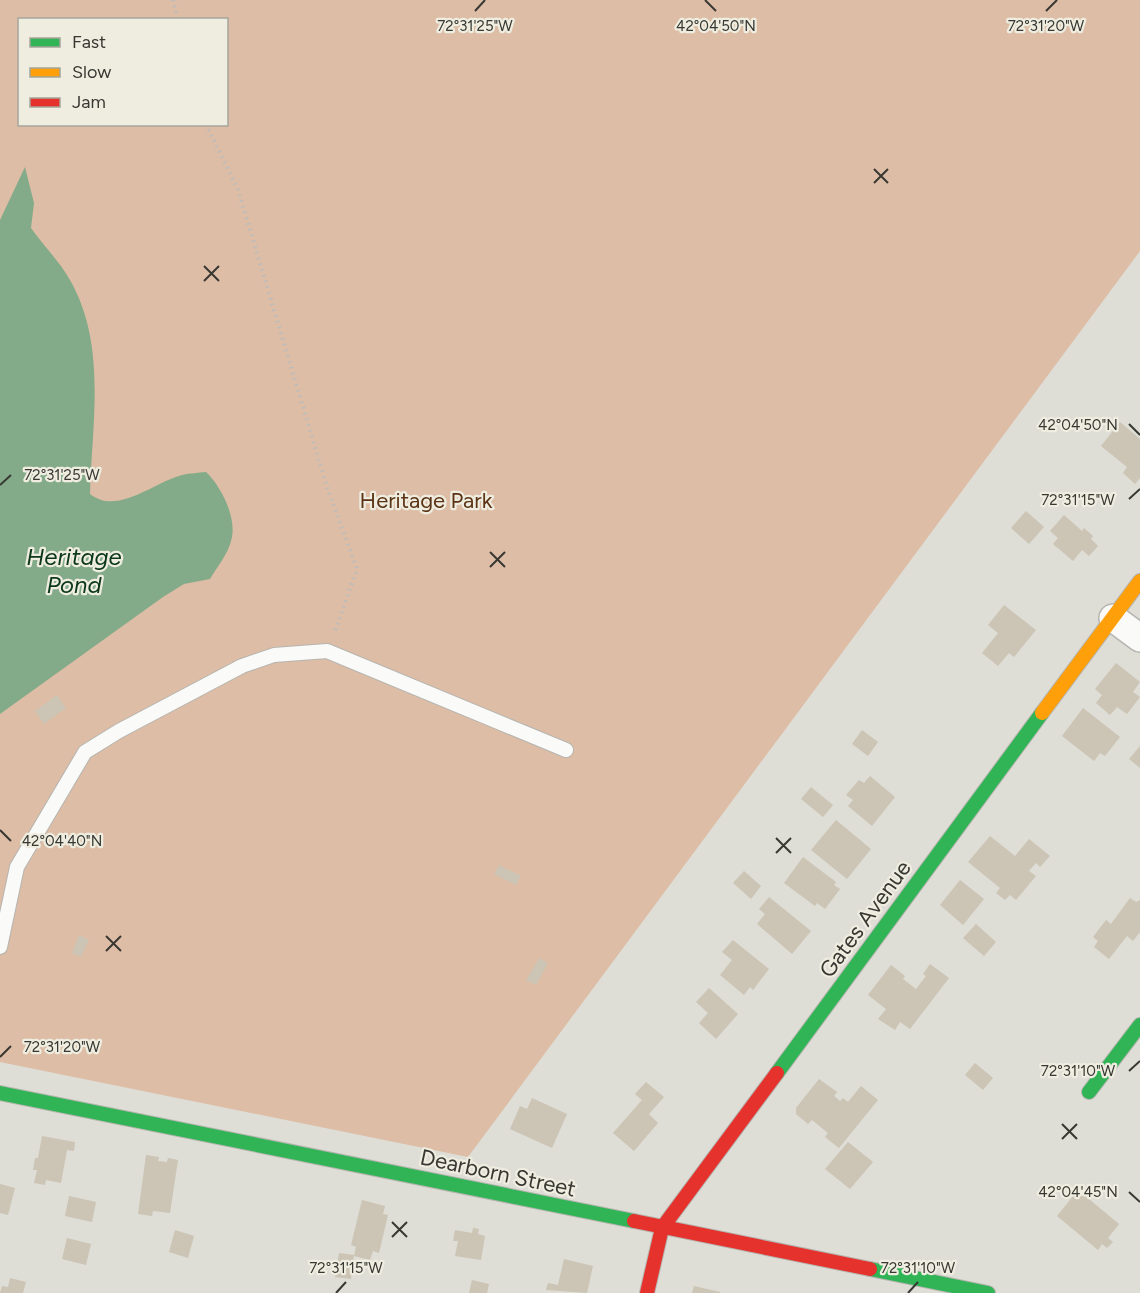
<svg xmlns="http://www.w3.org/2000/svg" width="1140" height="1293" font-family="Figtree,sans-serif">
  <rect width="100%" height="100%" fill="#deddd6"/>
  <path fill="#ddbda5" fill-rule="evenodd" d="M0,0H1140V251L468,1157L0,1062ZM20,20H226V124H20Z"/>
  <path fill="#84ab89" d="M25,167L34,203L31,228C43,245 60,262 70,280C107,345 92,422 90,494C117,516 154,482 182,475C190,473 198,473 206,472C221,486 238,519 231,541C228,554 217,567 210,579L184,584L163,597L0,714V220Z"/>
  <g fill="#ccc4b4">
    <path d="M1120,422L1140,439V478L1135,484L1123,473L1127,467L1101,446Z"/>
    <path d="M1026,511L1044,527L1029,544L1011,528Z"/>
    <path d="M1064,515L1082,531L1084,528L1093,536L1091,539L1098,546L1089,556L1082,550L1073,561L1053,544L1058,538L1050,531Z"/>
    <path d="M1004,605L1036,630L1014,657L1009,653L998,666L982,653L998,633L988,625Z"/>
    <path d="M1116,663L1140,682L1133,692L1140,697L1127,714L1117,707L1110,715L1096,703L1102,695L1095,689Z"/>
    <path d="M57,695L66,708L44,724L35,711Z"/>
    <path d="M1083,708L1120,737L1105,756L1100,753L1094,761L1062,736Z"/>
    <path d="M862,730L878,742L868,756L852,744Z"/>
    <path d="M1140,746V768L1129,759Z"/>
    <path d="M870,776L895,797L872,826L848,806L853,800L846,795L859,780L864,783Z"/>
    <path d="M811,787L833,805L823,817L801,799Z"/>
    <path d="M836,820L871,849L847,879L811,850Z"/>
    <path d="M990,836L1015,856L1029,839L1050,856L1040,867L1036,863L1029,871L1036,876L1016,900L1010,895L1005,900L996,893L1000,888L968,862Z"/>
    <path d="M803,857L836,882L834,885L840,889L825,909L817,903L815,906L784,883Z"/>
    <path d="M499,865L521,876L516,885L494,874Z"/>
    <path d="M744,871L761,886L751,899L733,883Z"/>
    <path d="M960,880L984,899L963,925L940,905Z"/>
    <path d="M769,897L811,931L792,954L757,924L765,914L759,909Z"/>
    <path d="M1130,898L1136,902L1140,900V932L1133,941L1127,936L1109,959L1094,947L1098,941L1093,937L1106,920L1111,924Z"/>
    <path d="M976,924L996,942L984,956L963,938Z"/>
    <path d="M79,935L89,940L81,957L72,953Z"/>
    <path d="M733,940L769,969L753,990L750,987L744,995L720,975L732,960L722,952Z"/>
    <path d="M539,958L548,963L536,985L526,980Z"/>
    <path d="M930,964L949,978L910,1029L900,1022L895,1030L878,1019L886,1009L868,995L891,965L905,976L903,979L916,989L926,976L923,974Z"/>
    <path d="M709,988L738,1014L716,1039L699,1023L708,1013L696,1002Z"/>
    <path d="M975,1063L993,1078L983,1090L965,1075Z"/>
    <path d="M819,1079L837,1092L834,1096L840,1101L843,1098L848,1102L861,1086L878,1100L839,1148L825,1137L828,1133L812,1120L808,1124L796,1114V1108Z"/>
    <path d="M646,1082L664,1097L649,1114L658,1123L634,1151L613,1133L642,1100L635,1094Z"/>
    <path d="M532,1098L567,1114L552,1148L510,1129L520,1106L527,1109Z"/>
    <path d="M42,1136L75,1142L74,1151L67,1150L61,1183L46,1180L45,1185L34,1183L37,1170H33L35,1158H38Z"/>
    <path d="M848,1142L873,1162L850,1189L825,1169Z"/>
    <path d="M146,1155L159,1157L158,1161L167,1162L168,1158L178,1160L170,1213L153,1211L152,1216L138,1214Z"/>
    <path d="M0,1184L15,1188L8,1215L0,1213Z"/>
    <path d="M1078,1190L1119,1224L1108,1238L1113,1242L1107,1248L1102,1244L1098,1250L1057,1216Z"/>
    <path d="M69,1196L96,1202L92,1222L65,1216Z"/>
    <path d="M362,1200L385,1206L383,1214L388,1215L379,1253L373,1251L370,1260L354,1256L356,1247L351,1245Z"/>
    <path d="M473,1228L479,1229L478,1234L485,1236L481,1260L455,1256L458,1241H453L455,1230L472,1233Z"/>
    <path d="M175,1230L194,1236L188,1258L169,1252Z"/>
    <path d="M67,1238L91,1244L86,1265L62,1259Z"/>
    <path d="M339,1253L354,1255L351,1279L335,1277Z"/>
    <path d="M564,1259L593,1266L587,1293L546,1290L548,1283L558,1285Z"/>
    <path d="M10,1278L26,1282L23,1293H0L2,1286L8,1287Z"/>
    <path d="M472,1280L489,1284L487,1293H469Z"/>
    <path d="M694,1286L720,1292V1293H692Z"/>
  </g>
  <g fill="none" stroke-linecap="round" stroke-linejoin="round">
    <defs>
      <path id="lane" d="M0,947L17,867L85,752L119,731L242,666L274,655L327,651L566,750"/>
      <path id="street" d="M1113,618L1140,638"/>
      <g id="fast">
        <path d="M777,1073L1042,713"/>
        <path d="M1089,1092L1140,1025"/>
        <path d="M0,1093L634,1221"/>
        <path d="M870,1269L988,1293"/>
      </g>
      <path id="slow" d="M1042,713L1140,581"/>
      <g id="jam">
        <path d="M634,1221L870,1269"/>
        <path d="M647,1293L662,1228L777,1073"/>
      </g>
    </defs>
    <use href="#lane" stroke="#b6b5b0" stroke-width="16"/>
    <use href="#street" stroke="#b6b5b0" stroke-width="30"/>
    <use href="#fast" stroke="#b6b5b0" stroke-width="16"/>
    <use href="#slow" stroke="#b6b5b0" stroke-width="16"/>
    <use href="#jam" stroke="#b6b5b0" stroke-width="16"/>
    <g stroke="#bdbcba" stroke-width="4" stroke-dasharray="1.5 4.5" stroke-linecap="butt">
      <path d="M173,0L178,20"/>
      <path d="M206,124L238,190L327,487L357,569L334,634"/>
    </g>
    <use href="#lane" stroke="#fafaf9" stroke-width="14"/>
    <use href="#street" stroke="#fafaf9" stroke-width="27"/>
    <use href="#fast" stroke="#30b455" stroke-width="14"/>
    <use href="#slow" stroke="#ff9f0a" stroke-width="14"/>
    <use href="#jam" stroke="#e5322d" stroke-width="14"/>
  </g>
  <path fill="none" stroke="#383833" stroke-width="2" d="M705,0L716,11M475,11L485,0M1046,11L1057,0M874,169L888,183M874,183L888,169M204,266L219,281M204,281L219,266M1129,424L1140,435M0,485L11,475M1129,499L1140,489M490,552L505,567M490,567L505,552M0,830L11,841M776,838L791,853M776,853L791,838M106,936L121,951M106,951L121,936M0,1057L11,1046M1129,1071L1140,1061M1062,1124L1077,1139M1062,1139L1077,1124M1129,1192L1140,1202M392,1222L407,1237M392,1237L407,1222M336,1293L346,1282M908,1293L918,1282"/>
  <g text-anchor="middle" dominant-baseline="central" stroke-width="4.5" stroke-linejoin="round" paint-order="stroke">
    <g font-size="22" fill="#5c3315" stroke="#eeede0">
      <text x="426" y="500">Heritage Park</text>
    </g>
    <g font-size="22" fill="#383833" stroke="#eeede0">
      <text transform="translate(865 919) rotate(-54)">Gates Avenue</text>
      <text transform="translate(498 1173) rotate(12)">Dearborn Street</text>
    </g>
    <g font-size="24" font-style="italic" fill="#0b3818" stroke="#eeede0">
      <text x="74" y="556">Heritage<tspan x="74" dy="28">Pond</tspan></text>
    </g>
  </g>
  <g font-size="15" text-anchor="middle" fill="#383833" stroke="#eeede0" stroke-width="4.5" stroke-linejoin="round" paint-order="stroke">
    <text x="475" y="31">72°31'25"W</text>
    <text x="716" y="31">42°04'50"N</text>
    <text x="1046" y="31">72°31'20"W</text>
    <text x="1078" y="430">42°04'50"N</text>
    <text x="62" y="480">72°31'25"W</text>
    <text x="1078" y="505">72°31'15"W</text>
    <text x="62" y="846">42°04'40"N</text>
    <text x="62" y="1052">72°31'20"W</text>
    <text x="1078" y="1076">72°31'10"W</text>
    <text x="1078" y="1197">42°04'45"N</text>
    <text x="346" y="1273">72°31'15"W</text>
    <text x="918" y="1273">72°31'10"W</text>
  </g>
  <rect x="18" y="18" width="210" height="108" fill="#eeede0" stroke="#a5a59b" stroke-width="1.5"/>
  <rect x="30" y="38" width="30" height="9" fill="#30b455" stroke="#a5a59b" stroke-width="1.5"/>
  <text x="72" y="48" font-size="18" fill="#383833">Fast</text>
  <rect x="30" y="68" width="30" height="9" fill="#ff9f0a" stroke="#a5a59b" stroke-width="1.5"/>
  <text x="72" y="78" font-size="18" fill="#383833">Slow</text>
  <rect x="30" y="98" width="30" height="9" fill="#e5322d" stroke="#a5a59b" stroke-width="1.5"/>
  <text x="72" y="108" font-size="18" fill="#383833">Jam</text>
</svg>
